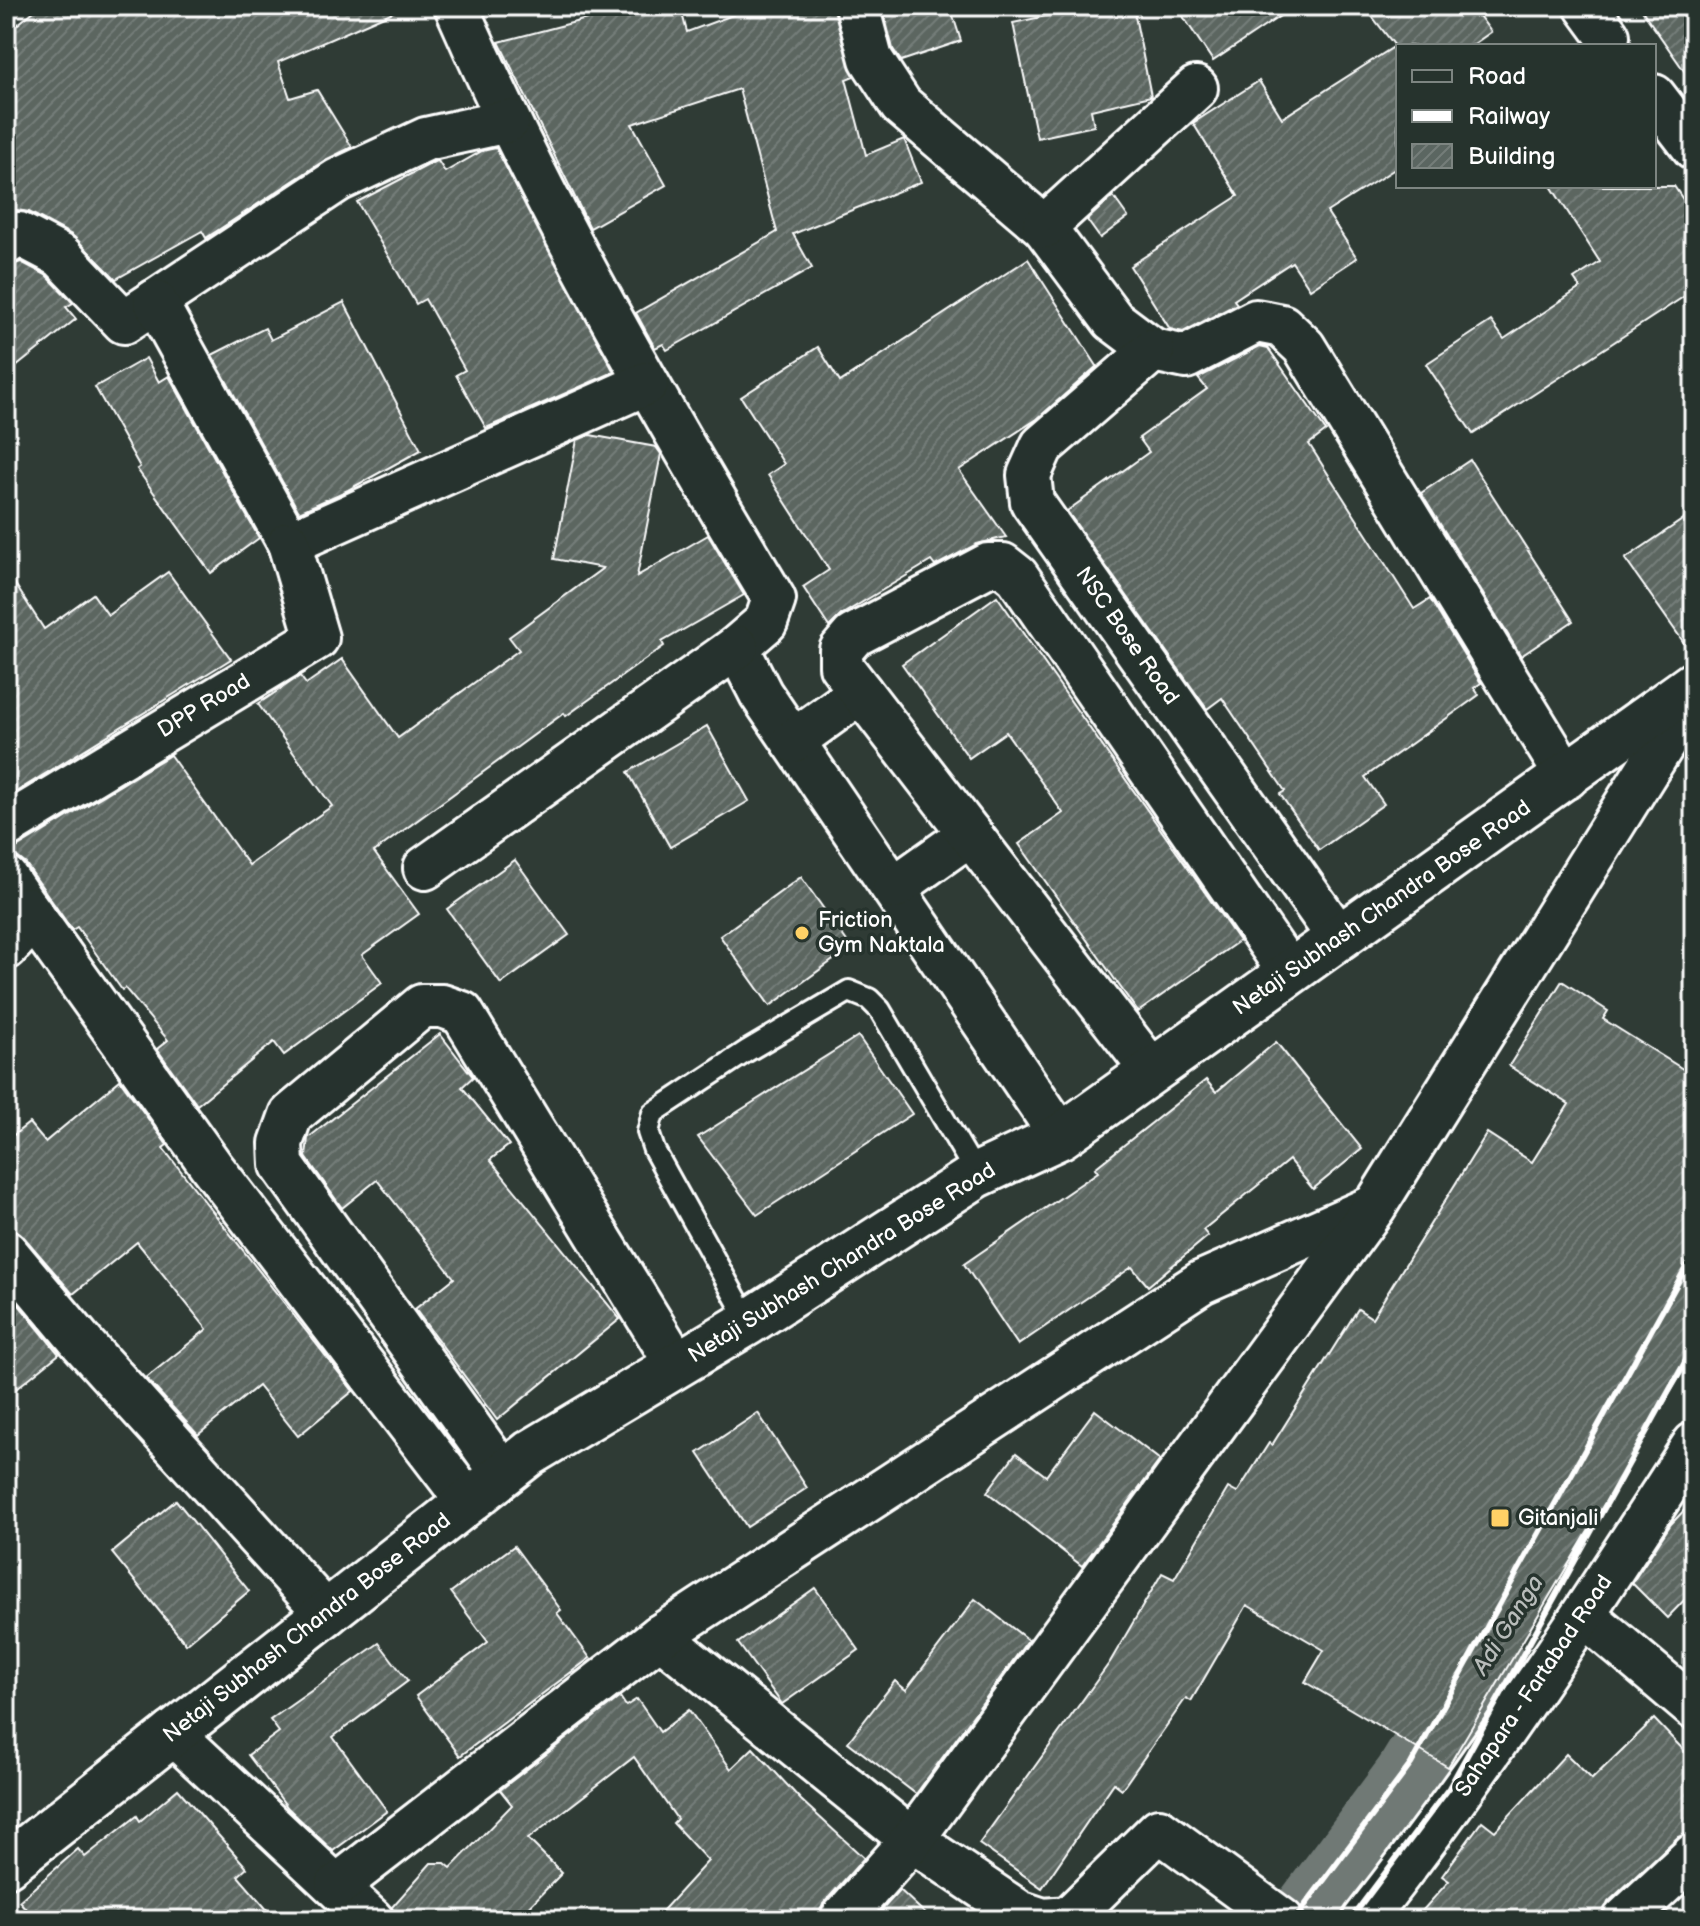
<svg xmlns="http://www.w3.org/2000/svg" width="1700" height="1926" font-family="'Balsamiq Sans',sans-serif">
  <defs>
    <pattern id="building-hatch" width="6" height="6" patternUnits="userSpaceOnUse" patternTransform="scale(2)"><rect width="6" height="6" fill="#5b6661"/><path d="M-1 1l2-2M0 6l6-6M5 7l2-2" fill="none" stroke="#747d79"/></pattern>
  </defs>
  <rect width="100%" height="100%" fill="#2f3b35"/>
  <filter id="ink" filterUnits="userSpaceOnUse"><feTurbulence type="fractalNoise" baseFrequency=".0125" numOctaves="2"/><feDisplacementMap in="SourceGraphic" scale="16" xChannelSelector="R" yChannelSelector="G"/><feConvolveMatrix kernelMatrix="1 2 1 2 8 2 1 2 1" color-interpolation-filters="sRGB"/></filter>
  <g filter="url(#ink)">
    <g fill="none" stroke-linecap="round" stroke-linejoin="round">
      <path stroke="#707975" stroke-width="80" d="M1309,1920L1413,1780L1485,1663"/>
    </g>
    <g fill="url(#building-hatch)" stroke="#fff" stroke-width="2">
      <path d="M40,6H407L278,62L290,98L317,90L352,147L325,160L206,238L202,231L116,279L72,235L29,212L17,210L6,214V34Z"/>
      <path d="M600,6H680L687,32L757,6H834L854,76L846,79L866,155L904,139L921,182L793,234L812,268L667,350L663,344L655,348L636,313L777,232L739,89L632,124L666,185L590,228L499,42L602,15Z"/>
      <path d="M882,6H950L961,41L901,61L893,49Z"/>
      <path d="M1092,6H1133L1151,96L1091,110L1094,126L1037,138L1013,23Z"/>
      <path d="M1176,6H1295L1213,61Z"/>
      <path d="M1364,6H1472L1491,32L1471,46H1398V167L1327,212L1357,258L1310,289L1292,262L1234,300L1237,304L1183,332L1170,329L1130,266L1238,196L1193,123L1259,81L1282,118L1395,46Z"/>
      <path d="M1639,6H1694V85Z"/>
      <path d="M496,148L614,372L486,428L456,375L465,370L425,299L416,304L357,202L434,162L438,161L445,172L482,151Z"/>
      <path d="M1551,186H1674L1694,216V290L1473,434L1426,364L1491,321L1504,339L1580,288L1574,279L1600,262Z"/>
      <path d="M1113,196L1128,217L1100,238L1087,220Z"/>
      <path d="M1028,259L1097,366L1037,419L959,470L1006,537L977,544L935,566L931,561L841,615L829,627L803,587L829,570L768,475L784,464L741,397L818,347L840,382Z"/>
      <path d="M21,262L46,275L73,303L66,307L76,319L6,375V267Z"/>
      <path d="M344,302L421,450L348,490L299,512L212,355L265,328L271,340Z"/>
      <path d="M1260,346L1268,348L1326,431L1309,444L1414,609L1430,599L1481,683L1474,688L1479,695L1365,777L1384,804L1319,850L1280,794L1285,791L1222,698L1207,709L1067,511L1149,452L1139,438L1207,389L1198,378Z"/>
      <path d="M146,358L159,382L169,376L259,538L211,573L137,469L140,467L95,387Z"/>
      <path d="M590,435L656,447L661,454L637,576L708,535L744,595L662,642L664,646L566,716L564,713L374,852L419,914L362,955L382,983L284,1055L274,1042L197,1105L157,1049L168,1040L125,988L122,990L77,927L72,930L26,864L17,857L6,854V850L18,847L170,755L249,865L332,806L258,704L300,676L306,684L342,659L398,738L519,650L509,637L603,568L554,559L577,440Z"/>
      <path d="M1470,460L1573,621L1521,656L1421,493Z"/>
      <path d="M1694,512V657L1625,559Z"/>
      <path d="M6,570L44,629L93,594L108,615L168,572L231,659L6,798Z"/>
      <path d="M997,596L1239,941L1138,1012L1019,844L1063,813L1006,732L969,758L902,664Z"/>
      <path d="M707,726L749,801L670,847L628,772Z"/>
      <path d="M515,860L569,935L501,984L447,909Z"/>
      <path d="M801,877L851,947L770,1006L720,936Z"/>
      <path d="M1562,981L1608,1011L1603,1019L1694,1076V1353L1448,1767L1305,1682L1324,1650L1247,1605L1191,1701L1186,1698L1122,1789L1114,1783L1042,1888L979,1844L1110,1662L1162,1573L1174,1579L1228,1488L1237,1493L1269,1443L1272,1445L1358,1309L1372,1318L1487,1133L1532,1162L1569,1104L1509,1066Z"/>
      <path d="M440,1034L473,1077L462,1087L509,1145L490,1160L620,1319L497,1420L415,1309L454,1278L377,1180L342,1208L306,1157L308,1138Z"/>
      <path d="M858,1036L912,1114L757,1215L698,1137Z"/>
      <path d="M1276,1042L1362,1149L1313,1189L1289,1160L1203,1230L1208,1236L1148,1286L1132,1267L1018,1345L964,1264L1098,1172L1095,1168L1206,1080L1216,1092Z"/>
      <path d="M120,1080L167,1145L163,1148L353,1391L298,1436L258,1386L198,1435L146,1378L207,1329L137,1242L73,1294L24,1237L6,1229V1141L29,1123L45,1142Z"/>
      <path d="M6,1289L59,1354L6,1397Z"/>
      <path d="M1095,1410L1160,1460L1082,1566L987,1492L1016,1453L1046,1476Z"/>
      <path d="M758,1413L807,1488L747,1527L698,1453Z"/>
      <path d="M176,1500L249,1591L186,1644L112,1553Z"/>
      <path d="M1694,1500V1590L1667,1618L1632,1583L1671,1524Z"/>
      <path d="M514,1546L561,1610L557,1613L590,1658L460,1756L416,1696L488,1642L451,1592Z"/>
      <path d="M815,1588L859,1650L782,1704L738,1643Z"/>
      <path d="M975,1599L1028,1640L916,1794L848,1742L895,1681L906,1690Z"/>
      <path d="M379,1643L408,1681L333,1737L387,1811L333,1851L288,1808L248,1755L279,1732L270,1720Z"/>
      <path d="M620,1697L626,1706L637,1699L660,1732L689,1710L731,1769L753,1748L801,1800L864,1858L823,1904L818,1920H654L708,1861L673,1823L677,1819L634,1757L528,1839L562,1873L516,1920H395L392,1907L431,1863H445L451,1868L512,1805L500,1790Z"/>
      <path d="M1654,1719L1694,1761V1832L1678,1837L1608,1902L1601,1920H1414L1449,1881L1442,1876L1482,1821L1495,1831L1566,1754L1592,1779Z"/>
      <path d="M178,1789L247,1868L238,1876L276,1920H36L19,1901L78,1849L85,1857L137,1816L140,1821Z"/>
      <path d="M900,1890L932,1920H873Z"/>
    </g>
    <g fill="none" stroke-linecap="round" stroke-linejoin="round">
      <defs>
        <path id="service" d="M749,1322L654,1150L648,1132L653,1113L747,1051L849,991L869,999L880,1010L977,1175"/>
        <g id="minor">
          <path d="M456,6C546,212 658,406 774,599L766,622L737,647L761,694L1061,1136"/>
          <path d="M857,6L871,59L901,105L1044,227L1113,320L1153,350L1186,357L1256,321L1282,326L1304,347L1567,777"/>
          <path d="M1586,6L1608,36"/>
          <path d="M1654,96L1694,148"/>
          <path d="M1044,227L1196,88"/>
          <path d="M6,243L19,234L61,256L124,322L338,180L426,139L508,121"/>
          <path d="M155,301L289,543L647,383"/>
          <path d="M1153,350L1042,446L1029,475L1032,502L1339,938"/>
          <path d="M793,741L861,692"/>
          <path d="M6,826L317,638L289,543"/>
          <path d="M425,868L737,647"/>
          <path d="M6,878L34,919L6,948"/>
          <path d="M894,888L970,834"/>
          <path d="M27,908L212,1167L468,1502"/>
          <path d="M1152,1071L841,666V650L853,636L988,565H1003L1017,576L1290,973"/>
          <path d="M6,1252L83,1344L327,1614"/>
          <path d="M503,1474L282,1165L281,1143L291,1115L422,1006H442L462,1013L677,1365"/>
          <path d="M1584,1615L1694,1708"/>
          <path d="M660,1636L912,1840L1019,1912L1043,1920L1069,1918L1159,1830L1282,1920"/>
          <path d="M172,1733L372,1920"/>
          <path d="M337,1886L660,1636L1202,1282L1373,1207"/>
          <path d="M841,1920L912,1840L1375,1206L1694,695"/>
          <path d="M1364,1920C1484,1768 1589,1607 1694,1444"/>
          <path d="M1624,1920L1694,1855"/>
        </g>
        <path id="primary" d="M6,1865L530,1453L749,1322L977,1175L1061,1136L1694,684"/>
      </defs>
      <use href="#service" stroke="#fff" stroke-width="26"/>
      <use href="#minor" stroke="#fff" stroke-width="48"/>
      <use href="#primary" stroke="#fff" stroke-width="50"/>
      <use href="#service" stroke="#26332d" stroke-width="20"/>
      <use href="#minor" stroke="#26332d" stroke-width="42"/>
      <use href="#primary" stroke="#26332d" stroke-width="44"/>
      <g stroke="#fff" stroke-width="6">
        <path d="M1294,1920L1411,1764L1694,1253"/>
        <path d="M1350,1920L1449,1788L1694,1346"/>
      </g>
    </g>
  </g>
  <g fill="#ffd166" stroke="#26332d" stroke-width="3">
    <circle cx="802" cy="933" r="8"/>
    <rect x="1490" y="1508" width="20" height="20" rx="4"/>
  </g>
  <g text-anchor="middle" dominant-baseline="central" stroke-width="7" stroke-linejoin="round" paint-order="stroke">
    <g font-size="22" fill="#fff" stroke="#26332d">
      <text transform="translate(1127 636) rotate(55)">NSC Bose Road</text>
      <text transform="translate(204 706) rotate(-31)">DPP Road</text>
      <text transform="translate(1382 908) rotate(-35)">Netaji Subhash Chandra Bose Road</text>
      <text transform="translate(842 1263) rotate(-32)">Netaji Subhash Chandra Bose Road</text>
      <text transform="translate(307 1628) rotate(-38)">Netaji Subhash Chandra Bose Road</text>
      <text transform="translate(1534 1686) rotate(-56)">Sahapara - Fartabad Road</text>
    </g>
    <g font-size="22" fill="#fff" stroke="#26332d" text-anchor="start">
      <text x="818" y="920">Friction<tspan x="818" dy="25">Gym Naktala</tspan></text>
      <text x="1518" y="1518">Gitanjali</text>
    </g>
    <g font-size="24" font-style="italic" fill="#b8bcba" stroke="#26332d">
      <text transform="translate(1508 1625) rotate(-58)">Adi Ganga</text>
    </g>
  </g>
  <rect width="1700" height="1926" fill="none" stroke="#26332d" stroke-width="32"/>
  <rect x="16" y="16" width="1668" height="1894" fill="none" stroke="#fff" stroke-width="3" filter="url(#ink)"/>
  <rect x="1396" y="44" width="260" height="144" fill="#26332d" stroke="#7d8581" stroke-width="2"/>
  <rect x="1412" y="70" width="40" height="12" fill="#26332d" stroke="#7d8581" stroke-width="2"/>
  <text x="1468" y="84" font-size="24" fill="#ffffff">Road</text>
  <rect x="1412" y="110" width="40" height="12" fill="#ffffff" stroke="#7d8581" stroke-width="2"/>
  <text x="1468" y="124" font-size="24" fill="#ffffff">Railway</text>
  <rect x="1412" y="144" width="40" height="24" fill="url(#building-hatch)" stroke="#7d8581" stroke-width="2"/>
  <text x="1468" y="164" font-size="24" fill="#ffffff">Building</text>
</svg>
